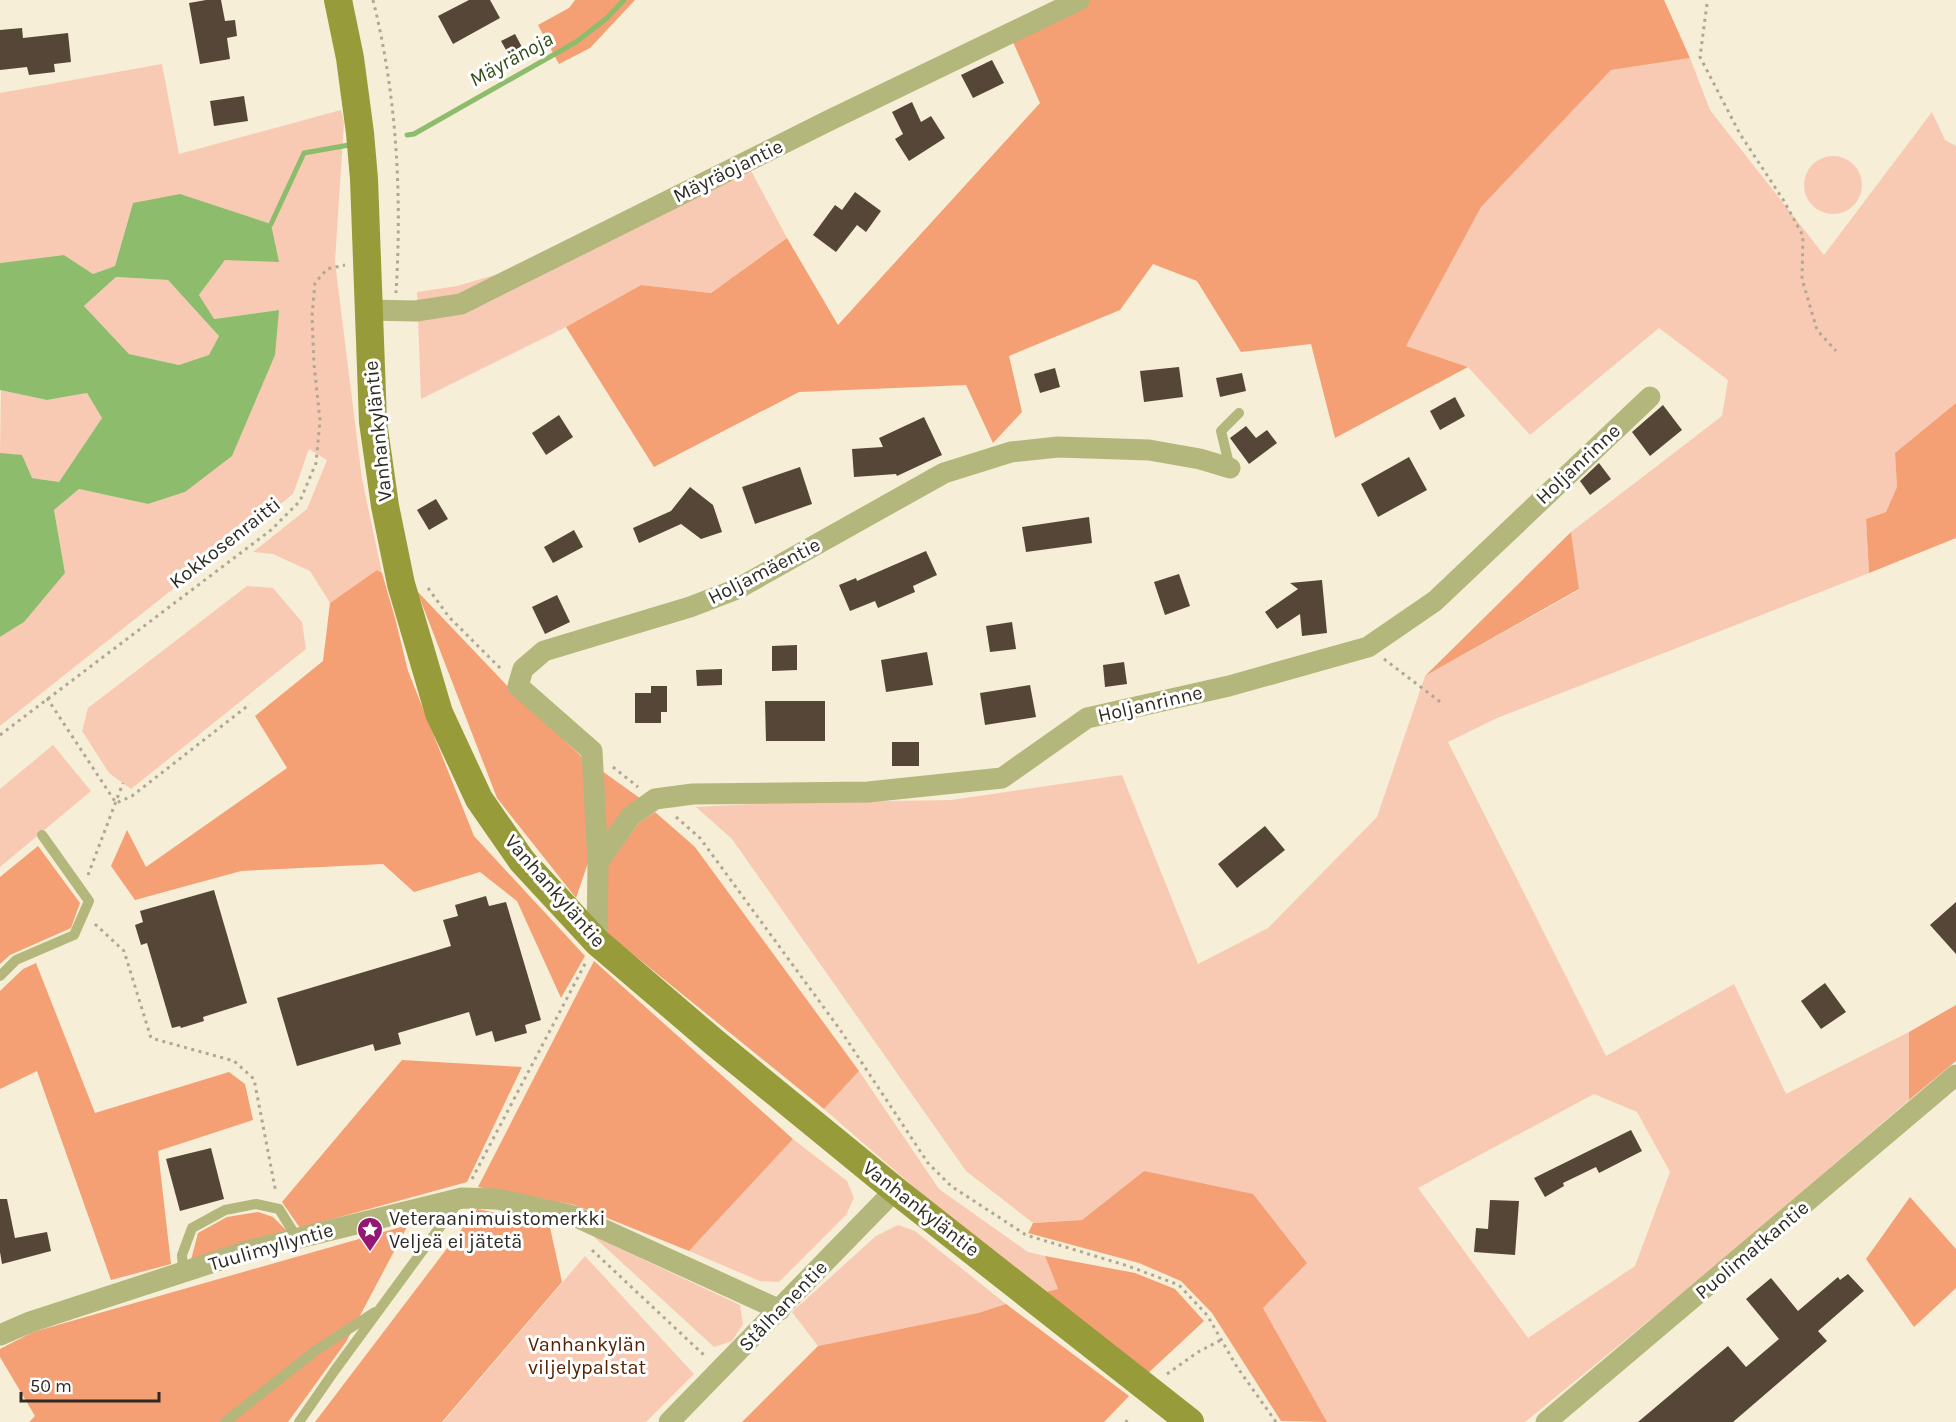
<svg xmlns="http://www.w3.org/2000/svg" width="1956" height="1422" font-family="Karla,sans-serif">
  <rect width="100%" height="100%" fill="#f6eed6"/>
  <g fill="#f9cab3" fill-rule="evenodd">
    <path d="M1690,58L1710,110L1824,255L1932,112L1945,140L1956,146V403L1895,453L1897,487L1886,512L1866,519L1869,573L1497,718L1448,742L1606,1056L1734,984L1786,1094L1909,1032V1100L1717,1265L1525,1422H1327L1263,1308L1144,1171L1082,1220L1033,1223L966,1171L732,839L696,807L767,803L951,800L1122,775L1198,964L1268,928L1377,817L1425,676L1579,590L1571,532L1722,416L1728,380L1659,328L1530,435L1468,367L1406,346L1480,207L1611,70ZM1594,1094L1637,1112L1670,1172L1635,1266L1528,1338L1418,1188Z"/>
    <path d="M162,64L179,154L341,110L344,122L335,262L362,479L382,573L377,570L330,603L310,571L273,554L253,552L307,509L327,460L309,449L293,494L0,726V637L21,624L65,573L54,510L79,489L148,504L185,492L279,310L213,319L199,295L225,260L133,203L115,266L93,274L64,255L0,263V93Z"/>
    <path d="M742,154L787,238L711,293L641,285L566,327L421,399L417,292L457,286L498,274Z"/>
    <circle cx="1833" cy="185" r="29"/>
    <path d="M116,277L168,280L219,336L209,356L179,365L129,354L84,306Z"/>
    <path d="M1,390L47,400L87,393L102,418L59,482L32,478L0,453Z"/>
    <path d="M247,586L273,588L302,622L306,649L131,789L109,773L82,731L88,708Z"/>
    <path d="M53,745L91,791L0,867V789Z"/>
    <path d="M859,1071L939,1189L1028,1252L1045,1256L1058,1289L1037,1294L824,1109Z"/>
    <path d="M793,1139L847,1181L854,1198L846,1215L779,1282L760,1281L689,1251Z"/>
    <path d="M898,1225L915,1231L1006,1304L978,1313L818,1346L792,1312L876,1236Z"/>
    <path d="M593,1236L740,1305L743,1324L732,1341L714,1347Z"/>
    <path d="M585,1256L694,1374L646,1422H443Z"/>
  </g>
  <g fill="#f49f74">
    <path d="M575,0H635L590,48L559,64L538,25L569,8Z"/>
    <path d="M1058,0H1664L1690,58L1611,70L1481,207L1406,346L1468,367L1335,438L1311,344L1241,352L1197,281L1153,264L1120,310L1009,356L1022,412L993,443L966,385L799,392L654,467L566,327L641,285L711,293L787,238L838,325L1040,103L1006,26Z"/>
    <path d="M1956,403V538L1869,573L1866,519L1886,512L1897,487L1895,453Z"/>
    <path d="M1571,532L1579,589L1425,676Z"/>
    <path d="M377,570L382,573L395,618L408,671L474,836L585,956L561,998L517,901L480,872L414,892L383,864L241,871L135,900L111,866L127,830L146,867L287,768L255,716L323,661L330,603Z"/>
    <path d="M417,591L513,692L583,758L589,860L576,898L497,798Z"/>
    <path d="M602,771L641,799L604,842Z"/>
    <path d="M655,812L695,847L859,1071L824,1109L603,930L606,867L639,823Z"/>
    <path d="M38,846L80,903L71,928L10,955L0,964V877Z"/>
    <path d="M594,961L793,1139L689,1251L575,1205L478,1187Z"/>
    <path d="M36,963L95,1113L229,1072L245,1084L253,1120L158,1151L171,1264L111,1280L37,1071L0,1089V991L23,969Z"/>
    <path d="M1956,1005V1061L1909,1100V1032Z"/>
    <path d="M402,1060L522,1067L467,1182L300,1228L282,1202Z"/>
    <path d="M1144,1171L1253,1194L1307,1263L1263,1308L1327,1422L1281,1421L1212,1313L1181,1281L1139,1263L1028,1233L1033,1223L1082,1220Z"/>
    <path d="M1910,1197L1956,1249V1288L1914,1327L1866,1259Z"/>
    <path d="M477,1209L549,1223L562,1282L442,1422H315Z"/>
    <path d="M258,1212L273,1217L288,1232L191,1260L198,1233L227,1217Z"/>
    <path d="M408,1225L346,1342L288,1422H29L35,1416L0,1357V1349L33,1332Z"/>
    <path d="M1045,1256L1135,1273L1175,1289L1204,1321L1146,1375L1037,1294L1058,1289Z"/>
    <path d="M1006,1304L1129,1396L1104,1422H742L818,1346L978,1313Z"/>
  </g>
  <path fill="#8ebc6d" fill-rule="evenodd" d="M180,194L271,224L279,262L225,260L199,295L214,319L279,310L275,355L232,456L185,492L148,504L79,489L54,510L65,573L24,622L0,637V453L22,455L32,478L59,482L102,418L87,393L47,400L0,390V263L64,255L93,274L115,266L133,203ZM116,277L168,280L219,336L209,355L179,365L129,354L84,306Z"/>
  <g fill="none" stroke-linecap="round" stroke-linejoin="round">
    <g stroke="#8ebc6d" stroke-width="5">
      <path d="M407,135L414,134L576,42L607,18L624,0"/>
      <path d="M271,224L304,153L349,145"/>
    </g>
  </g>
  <g fill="#554637">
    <path d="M206,0H221L225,21L235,20L237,36L227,38L230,59L200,64L189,3Z"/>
    <path d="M469,0H490L500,18L453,44L438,16Z"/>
    <path d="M22,28L23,38L68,33L71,62L54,64L55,72L29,75L27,67L0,70V30Z"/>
    <path d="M515,34L523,49L510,57L501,41Z"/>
    <path d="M992,60L1004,83L973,98L961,75Z"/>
    <path d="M244,96L248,121L214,126L210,101Z"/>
    <path d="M912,102L921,122L931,116L945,138L909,161L895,139L903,134L892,112Z"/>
    <path d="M855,192L881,211L866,232L857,225L836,252L813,235L835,205L842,210Z"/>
    <path d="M1179,367L1183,397L1144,402L1140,371Z"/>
    <path d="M1055,368L1060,387L1040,393L1034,374Z"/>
    <path d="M1242,373L1246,391L1220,397L1216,378Z"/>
    <path d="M1455,397L1465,416L1440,430L1430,411Z"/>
    <path d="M1663,405L1682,430L1650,456L1632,432Z"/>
    <path d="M559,415L573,437L546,455L532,433Z"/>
    <path d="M924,417L942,455L897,476L896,474L854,477L852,449L883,447L879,438Z"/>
    <path d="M1246,426L1256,438L1267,430L1277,443L1249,464L1230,438Z"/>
    <path d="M1409,457L1427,490L1378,517L1361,484Z"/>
    <path d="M1599,463L1611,479L1590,495L1580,481Z"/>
    <path d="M800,467L812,504L755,524L742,487Z"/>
    <path d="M690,487L713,505L722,532L701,539L681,524L639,543L633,528L671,511Z"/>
    <path d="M436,499L448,519L429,530L417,510Z"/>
    <path d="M1089,517L1092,543L1026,552L1022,527Z"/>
    <path d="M574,530L583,547L553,563L544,547Z"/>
    <path d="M926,551L937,575L913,586L915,592L878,608L875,601L850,611L839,585L856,578L857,581Z"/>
    <path d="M1179,574L1190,606L1165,615L1154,582Z"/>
    <path d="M1322,580L1327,633L1302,636L1300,614L1277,629L1265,612L1298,589L1290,583Z"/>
    <path d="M557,595L570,622L545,634L532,607Z"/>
    <path d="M1012,622L1016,649L990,652L986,626Z"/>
    <path d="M797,645V670L772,671V646Z"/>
    <path d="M927,652L933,685L886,692L881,660Z"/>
    <path d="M1124,662L1127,684L1105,687L1103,665Z"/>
    <path d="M722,669V685L697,686L696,670Z"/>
    <path d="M1030,685L1036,717L985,725L980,693Z"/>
    <path d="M651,686H667V712H661V723H635V693H651Z"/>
    <path d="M765,701H825V741H766Z"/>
    <rect x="892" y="742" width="27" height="24"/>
    <path d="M1265,826L1285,850L1237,888L1218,864Z"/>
    <path d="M214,890L247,1003L203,1017L204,1021L181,1028L180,1026L172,1028L147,943L141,945L135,925L143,922L140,911Z"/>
    <path d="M486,896L489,906L506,902L541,1020L525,1025L527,1033L495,1042L492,1031L476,1036L469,1012L398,1033L401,1044L375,1051L373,1044L297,1066L277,998L451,946L443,920L458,916L455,905Z"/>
    <path d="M1956,902V954L1930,925Z"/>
    <path d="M1825,983L1846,1012L1821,1029L1801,1001Z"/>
    <path d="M1631,1130L1642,1151L1599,1173L1596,1167L1563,1183L1564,1186L1545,1197L1534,1178Z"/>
    <path d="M211,1148L224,1199L180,1211L166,1159Z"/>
    <path d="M0,1199H7L15,1238L47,1232L51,1251L2,1264L0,1252Z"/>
    <path d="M1490,1200L1519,1201L1515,1255L1474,1252L1476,1228L1488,1229Z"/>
    <path d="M1848,1274L1864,1291L1818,1331L1827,1341L1733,1422H1638L1728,1346L1746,1367L1779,1339L1746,1299L1771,1278L1798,1311L1838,1277L1840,1280Z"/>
  </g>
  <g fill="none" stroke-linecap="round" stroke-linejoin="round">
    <g stroke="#afa896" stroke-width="3" stroke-dasharray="3 4.5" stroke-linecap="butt">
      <path d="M373,0C397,96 402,195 396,293"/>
      <path d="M1707,4L1700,57L1740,134L1784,201L1803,236L1802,279L1817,330L1836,351"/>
      <path d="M428,588L449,617L502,670"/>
      <path d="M1384,659L1443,704"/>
      <path d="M47,698L116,803L132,796L250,704"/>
      <path d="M0,735L271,530L300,501L316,463L320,420L314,364L312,316L315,283L327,269L345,265"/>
      <path d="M613,767L638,787"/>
      <path d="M676,817L700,838L841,1031L928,1163L951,1186L1026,1235L1128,1266L1179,1285L1207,1315L1237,1367L1276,1422"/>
      <path d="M88,875L123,783"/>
      <path d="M95,924L124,951L151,1038L234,1061L254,1079L276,1193"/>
      <path d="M472,1179L586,962"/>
      <path d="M592,1250L706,1357"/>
      <path d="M1167,1374L1198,1352L1221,1340"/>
      <path d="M1126,1422L1127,1420"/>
    </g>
    <g stroke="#b3b77c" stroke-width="10">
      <path d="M1230,468L1221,431L1239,413"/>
      <path d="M0,976L16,960L74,935L89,901L42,835"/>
      <path d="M183,1272L182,1255L192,1228L225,1210L256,1204L279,1209L297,1238"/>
      <path d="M225,1422L315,1351L375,1312"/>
      <path d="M299,1422L335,1370L459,1201"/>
    </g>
    <g stroke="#b3b77c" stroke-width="21">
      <path d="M368,310L416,311L461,304L830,120L1079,0"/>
      <path d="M598,862L631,816L655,799L693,794L868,792L1002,778L1087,718L1229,686L1368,647L1435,601L1650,397"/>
      <path d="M597,942L598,862L592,751L518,686L523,669L544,651L690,607L737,589L944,473L1011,452L1058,447L1149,450L1200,459L1230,468"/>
      <path d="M0,1335L30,1322L254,1249L462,1198L497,1199L574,1216L780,1310"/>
      <path d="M669,1422L895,1190"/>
      <path d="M1546,1422L1956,1075"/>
    </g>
    <path stroke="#979b3a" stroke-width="28" d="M338,0L350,58L360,133L364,179L373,422L385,506L401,584L439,713L479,799L522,861L597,942L714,1042L895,1190L1190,1422"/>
  </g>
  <defs>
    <symbol id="sight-pin" viewBox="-11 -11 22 30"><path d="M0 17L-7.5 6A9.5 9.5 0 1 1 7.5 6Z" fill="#941772" stroke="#fff"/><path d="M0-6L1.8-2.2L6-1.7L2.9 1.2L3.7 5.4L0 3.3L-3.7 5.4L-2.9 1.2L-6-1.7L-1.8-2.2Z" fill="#fff"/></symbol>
  </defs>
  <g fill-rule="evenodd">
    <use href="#sight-pin" x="355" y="1215" width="30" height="40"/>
  </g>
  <g text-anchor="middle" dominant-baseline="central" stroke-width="6" stroke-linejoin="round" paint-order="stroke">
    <g font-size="20" fill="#2e2a22" stroke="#fff">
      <text transform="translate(728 171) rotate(-26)">Mäyräojantie</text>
      <text transform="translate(378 431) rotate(-96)">Vanhankyläntie</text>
      <text transform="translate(1578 464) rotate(-43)">Holjanrinne</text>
      <text transform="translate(225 543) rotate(-38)">Kokkosenraitti</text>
      <text transform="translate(764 571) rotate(-27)">Holjamäentie</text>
      <text transform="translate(1150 704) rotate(-13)">Holjanrinne</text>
      <text transform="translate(555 891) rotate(49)">Vanhankyläntie</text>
      <text transform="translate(921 1209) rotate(38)">Vanhankyläntie</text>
      <text transform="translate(271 1247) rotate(-16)">Tuulimyllyntie</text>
      <text transform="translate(1752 1250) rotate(-40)">Puolimatkantie</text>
      <text transform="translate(783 1306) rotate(-46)">Stålhanentie</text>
    </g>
    <g font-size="20" fill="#2e2a22" stroke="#fff" text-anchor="start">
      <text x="389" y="1218">Veteraanimuistomerkki<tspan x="389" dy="23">Veljeä ei jätetä</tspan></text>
    </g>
    <g font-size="20" fill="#562201" stroke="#fff">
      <text x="587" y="1344">Vanhankylän<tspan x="587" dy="23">viljelypalstat</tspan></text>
    </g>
    <g font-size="21" font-style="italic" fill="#2f4c16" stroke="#fff">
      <text transform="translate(511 59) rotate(-29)">Mäyränoja</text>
    </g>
  </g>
  <path d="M21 1392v9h138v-9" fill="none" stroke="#2e2a22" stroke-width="3"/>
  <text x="30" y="1392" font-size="18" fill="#2e2a22" stroke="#ffffff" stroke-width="4.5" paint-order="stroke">50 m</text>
</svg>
